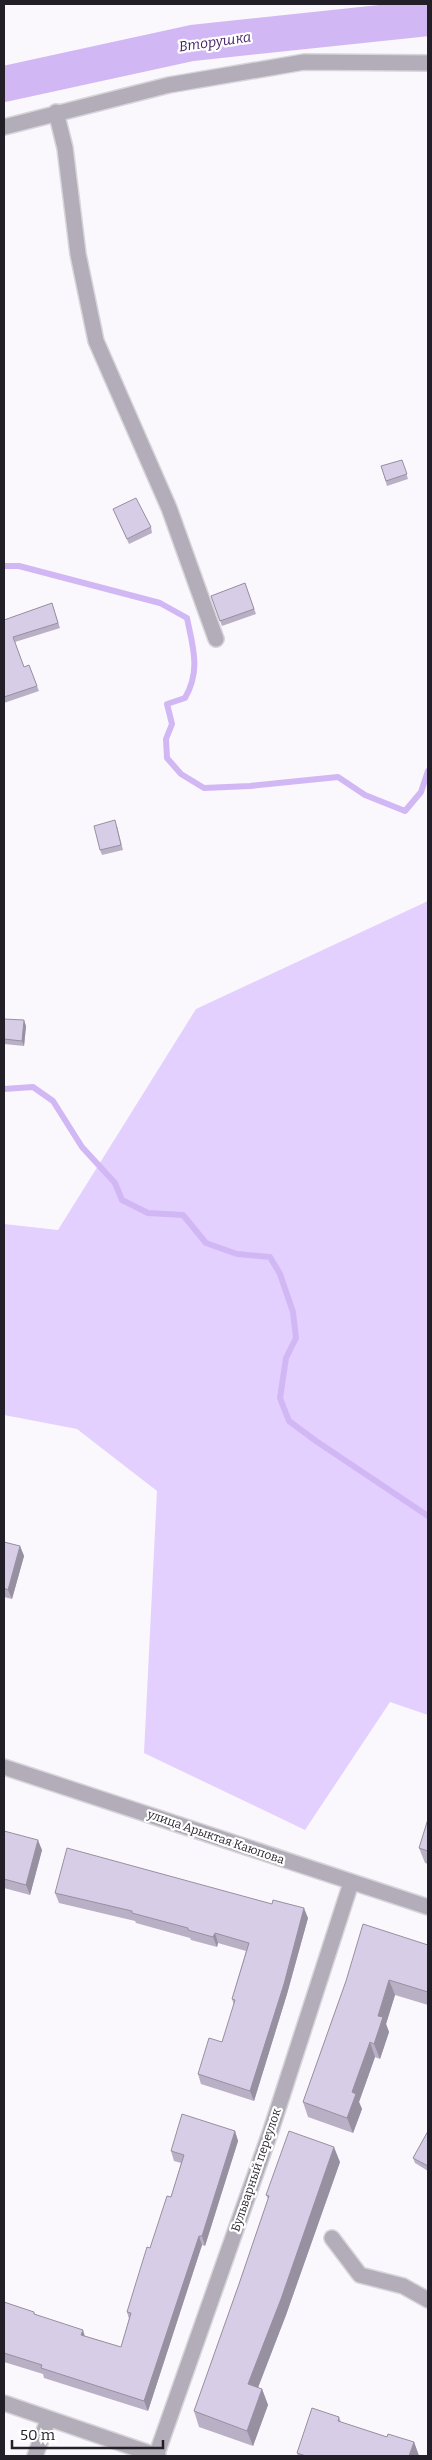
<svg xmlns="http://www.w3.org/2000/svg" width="432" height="2460" font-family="Bitter,serif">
  <rect width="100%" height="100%" fill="#faf8fd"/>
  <path fill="#e3d0fe" d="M428,901V1715L390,1702L305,1830L144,1753L157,1491L77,1429L4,1415V1224L58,1230L196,1009Z"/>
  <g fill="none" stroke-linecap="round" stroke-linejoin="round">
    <g stroke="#d2b7f5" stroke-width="6">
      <path d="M4,566H19L160,603L187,618C193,648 201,670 185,698L167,704L172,724L166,739L167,758L181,774L204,788L250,786L338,777L365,795L405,811L421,792L428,771"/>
      <path d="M4,1089L33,1087L53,1101L82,1147L115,1183L122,1200L148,1213L183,1215L206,1243L237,1254L270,1257L280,1274L293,1312L296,1338L286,1358L280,1398L289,1421L316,1441L428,1516"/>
    </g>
    <path stroke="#d2b7f5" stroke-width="36" d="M4,84L192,43L428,18"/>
    <defs>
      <g id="minor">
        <path d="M56,112L65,148L78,254L96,341L169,508L216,639"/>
        <path d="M4,127L169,85L304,62L428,63"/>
        <path d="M4,1767L428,1907"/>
        <path d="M332,2238L360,2275L403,2286L428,2300"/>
        <path d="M4,2403L158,2456"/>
        <path d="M35,2456L48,2420"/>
        <path d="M156,2456L271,2130L351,1883"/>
      </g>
    </defs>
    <use href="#minor" stroke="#d7d5db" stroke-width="18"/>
    <use href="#minor" stroke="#b2adb8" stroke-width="15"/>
  </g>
  <g fill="#bab0c6">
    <path d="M402,460L408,479L387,486L381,466Z"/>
    <path d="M113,509L151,527L152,533L129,544Z"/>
    <path d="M245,583L256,614L222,626L211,596Z"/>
    <path d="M52,603L60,628L15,642L24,667L29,665L39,691L4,703V620Z"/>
    <path d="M117,826L123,850L102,855L100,850Z"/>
    <path d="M4,1019L26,1026L24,1046L4,1044Z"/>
    <path d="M4,1542L20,1546L24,1556L12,1599L4,1597Z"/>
    <path d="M428,1819V1864L425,1863L419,1848Z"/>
    <path d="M4,1831L42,1850L30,1895L4,1888Z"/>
    <path d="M55,1893L308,1918L287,1994L254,2101L201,2084L198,2074L222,2042L234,2005L232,1999L246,1951L218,1943L217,1947L191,1940L190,1938L136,1923L135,1921L59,1903Z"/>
    <path d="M428,1945V2005L395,1995L386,2024L389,2032L380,2059L375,2057L359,2102L362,2109L353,2133L308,2117L303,2102L346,1981Z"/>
    <path d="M235,2131L238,2141L205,2246L202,2245L148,2411L44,2378L43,2374L4,2362V2302L34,2312L35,2314L85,2336L121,2347L129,2319L127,2312L150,2248L171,2197L181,2163L174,2161L171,2151Z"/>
    <path d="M428,2131V2171L415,2163L413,2158Z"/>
    <path d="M340,2162L286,2315L258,2388L262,2389L268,2405L253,2446L199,2427L194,2411L239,2284L268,2199L266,2195Z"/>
    <path d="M339,2417L341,2422L387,2437L414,2442L419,2456H298L297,2453Z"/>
  </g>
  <g fill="#9790a1">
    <path d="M24,1020L26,1026L24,1046L22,1041Z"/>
    <path d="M20,1546L24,1556L12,1599L8,1590Z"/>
    <path d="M38,1840L42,1850L30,1895L26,1885Z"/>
    <path d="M304,1908L308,1918L287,1994L254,2101L250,2091Z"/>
    <path d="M215,1933L218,1943L217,1947L213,1937Z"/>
    <path d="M389,1980L395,1995L386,2024L389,2032L380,2059L374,2044L378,2016Z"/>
    <path d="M370,2042L375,2057L359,2102L362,2109L353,2133L347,2118L352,2092Z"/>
    <path d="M235,2131L238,2141L205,2246L202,2236Z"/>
    <path d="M334,2147L340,2162L286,2315L253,2400L248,2384Z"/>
    <path d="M199,2236L202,2245L148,2411L144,2401Z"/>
    <path d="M83,2330L86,2340L81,2335Z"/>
    <path d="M262,2389L268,2405L253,2446L247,2431Z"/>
    <path d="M414,2442L419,2456H409Z"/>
  </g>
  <g fill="#d8cde6" stroke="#9790a1">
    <path d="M402,460L407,474L386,481L381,466Z"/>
    <path d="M136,498L151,527L127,539L113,509Z"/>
    <path d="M245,583L254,609L220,621L211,596Z"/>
    <path d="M52,603L58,623L13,637L24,667L29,665L37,686L4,697V620Z"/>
    <path d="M115,820L121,845L100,850L94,826Z"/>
    <path d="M4,1019L24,1020L22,1041L4,1039Z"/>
    <path d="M4,1542L20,1546L8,1590L4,1588Z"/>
    <path d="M428,1819V1851L419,1848Z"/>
    <path d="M4,1831L38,1840L26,1885L4,1879Z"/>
    <path d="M67,1848L272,1904L273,1900L304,1908L284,1984L250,2091L198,2074L209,2038L222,2042L235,2000L232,1999L249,1943L215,1933L213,1937L188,1930V1928L132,1913V1911L55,1893Z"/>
    <path d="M363,1924L428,1945V1995H427L428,1992L389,1980L378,2016L383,2017L374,2044L370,2042L352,2092L356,2094L347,2118L303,2102L346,1981Z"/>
    <path d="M182,2114L235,2131L202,2236H199L144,2401L41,2368L42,2365L4,2353V2302L34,2312V2314L83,2330L81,2335L121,2347L131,2313L127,2312L147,2247L150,2248L167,2196L171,2197L184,2155L171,2151Z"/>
    <path d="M289,2131L334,2147L281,2299L248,2384L262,2389L247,2431L194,2411L239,2284L269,2196L266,2195Z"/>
    <path d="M428,2131V2166L413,2158Z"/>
    <path d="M312,2408L339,2417L338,2421L387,2437L388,2434L414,2442L409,2456H306L297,2453Z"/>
  </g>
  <g text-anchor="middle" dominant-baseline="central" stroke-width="4.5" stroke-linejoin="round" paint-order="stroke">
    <g font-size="12" fill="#221f28" stroke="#fff">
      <text transform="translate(216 1837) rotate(19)">улица Арыктая Каюпова</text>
      <text transform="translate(256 2170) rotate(-71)">Бульварный переулок</text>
    </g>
    <g font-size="14" font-style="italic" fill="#411d63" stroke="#fff">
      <text transform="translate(215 42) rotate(-8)">Вторушка</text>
    </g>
  </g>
  <rect width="432" height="2460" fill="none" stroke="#221f28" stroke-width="10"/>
  <path d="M12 2440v8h151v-8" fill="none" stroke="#221f28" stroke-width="2.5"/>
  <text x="20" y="2440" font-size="15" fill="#221f28" stroke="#ffffff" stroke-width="4" paint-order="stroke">50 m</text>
</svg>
